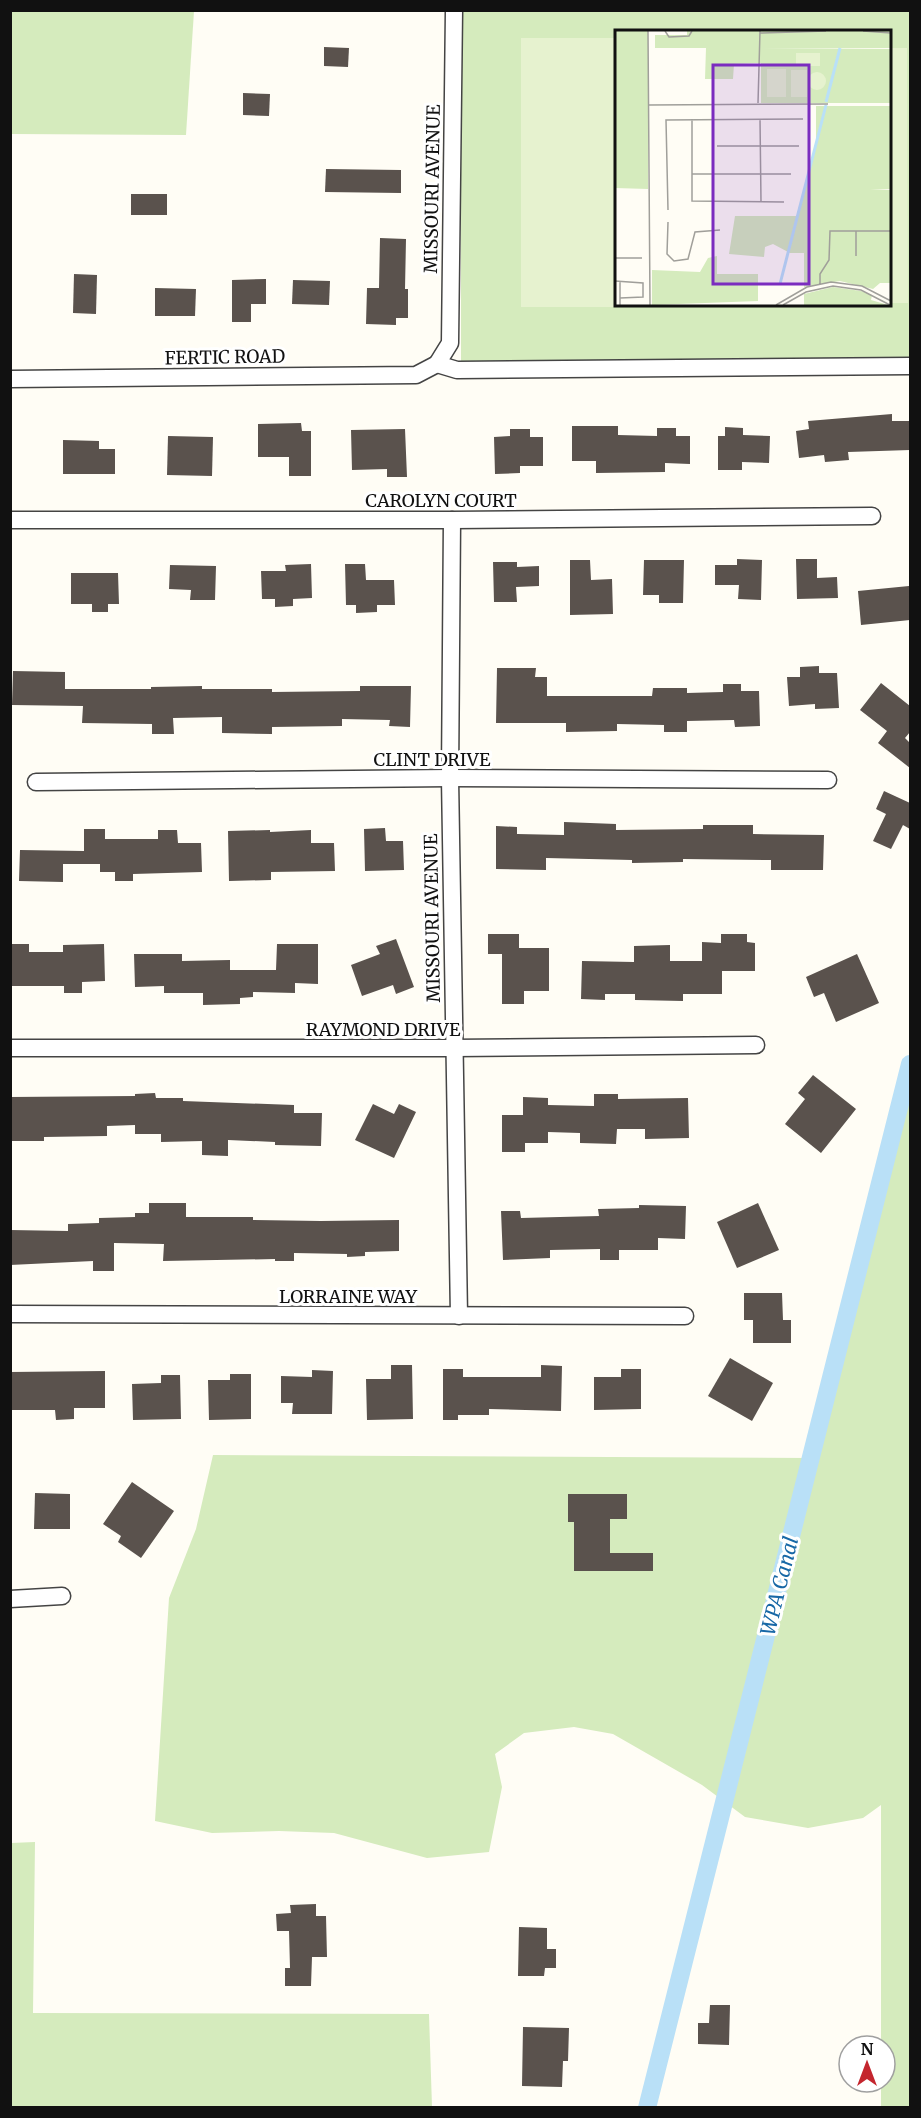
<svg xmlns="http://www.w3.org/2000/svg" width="921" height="2118" font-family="Merriweather,serif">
  <rect width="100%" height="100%" fill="#fffdf5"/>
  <g fill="#d5ebbd" fill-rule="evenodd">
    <path d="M10,11H194L186,135L11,134Z"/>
    <path d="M461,11H910V364H461ZM616,32H890V304H616Z"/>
    <path d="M910,1083V2107H881V2082H885V2046H881V1805L863,1818L808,1828L745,1817L702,1785L613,1734L574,1727L524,1733L495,1754L502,1787L489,1852L427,1858L334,1833L279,1831L212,1833L155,1821L169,1598L196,1529L213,1455L813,1458Z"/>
    <path d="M35,1842L33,2013L429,2014L432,2107H11V1843Z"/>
  </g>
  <g fill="#e6f2cf">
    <path d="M521,38H616V304H699V307H521Z"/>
    <path d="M890,48H907L908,303H890Z"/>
  </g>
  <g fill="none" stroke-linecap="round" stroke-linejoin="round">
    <path stroke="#b9e0f7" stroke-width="18" d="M647,2108L910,1064"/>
  </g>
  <g fill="#5a524d">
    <path d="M324,47L349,48L348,67L324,66Z"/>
    <path d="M243,93L270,94L269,116L243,115Z"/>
    <path d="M326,169L401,170V193L325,192Z"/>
    <rect x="131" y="194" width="36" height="21"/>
    <path d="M380,238L406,239L405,289H408V318H396V325L366,324L367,288H379Z"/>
    <path d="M74,274L97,275L96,314L73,313Z"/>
    <path d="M266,279V304H251V322H232V280Z"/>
    <path d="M293,280L330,281L329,305L292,304Z"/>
    <path d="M155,288L196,289L195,316H155Z"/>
    <path d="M892,414V421H910V450L848,452L849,460L825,462L824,455L799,458L796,431L809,429L808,421Z"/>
    <path d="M301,423L302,431H311V476H289V457H258V424Z"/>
    <path d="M572,426H618V435L657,436V428H676V436H690V464L665,463V472L596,473V461H572Z"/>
    <path d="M725,427L743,428V435L770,436L769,463L742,462V470H718V436H725Z"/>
    <path d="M405,429L407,477H387V469L352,470L351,430Z"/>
    <path d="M510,429H530V437H543V466H520V473L495,474L494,437L510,436Z"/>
    <path d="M168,436L213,437L212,476L167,475Z"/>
    <path d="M63,440L99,441V449H115V474H63Z"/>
    <path d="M737,559L762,560L761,600L738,599L739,585H715V565H737Z"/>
    <path d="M796,559H817V578L837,577L838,598L797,599Z"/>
    <path d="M570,560H590L591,580L612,579L613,614L570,615Z"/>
    <path d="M644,560H684L683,603H659V595H643Z"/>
    <path d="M493,562H517V567L539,566V586L516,587L517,602H494Z"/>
    <path d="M311,564L312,598L293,599V606L275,607V599H262L261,571H286L285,565Z"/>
    <path d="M345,564H365L366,580H394L395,605H377V612L356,613V605H346Z"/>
    <path d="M170,565L216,566L215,600H190L191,590L169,589Z"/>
    <path d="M71,573H118L119,604H108V612H92V604H71Z"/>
    <path d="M909,586L910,620L861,625L858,591Z"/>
    <path d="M819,666V673H837L839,708L815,709V704L789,706L787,677H800V667Z"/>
    <path d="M497,668H536L535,677H547V696H652L653,688H687V693L723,692V684H741V691H759L760,726L735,727L734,720L687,721V732H664V725L617,724V731L566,732V723H496Z"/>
    <path d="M13,671L65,672V689H151V687L202,686V689H272V692L360,691V686H411L410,727L389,726L390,720L342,719V726L272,727V734L222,733V717L173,718L174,734H152V724L82,723L83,706L12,705Z"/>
    <path d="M881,683L910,706V732L905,738L910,743V768L878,743L887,731L860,710Z"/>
    <path d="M884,791L910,803V829L903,825L891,849L873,841L886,814L876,809Z"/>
    <path d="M564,822L616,824V830L703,829V825H753V834L824,835L823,870H771V860L683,859V862L632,863V860L546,858V870L496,869V826L517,827V834L564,835Z"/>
    <path d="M385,828L386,841H403L404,870L365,871L364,829Z"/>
    <path d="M84,829H105V839H158V830H177L178,843H201L202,872L133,874V881H115V872H100V864H63V882L19,881L20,850L84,851Z"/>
    <path d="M270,830V832L311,830V843H334L335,871L271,872V880L229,881L228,831Z"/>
    <path d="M488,934H519V948H549V991H524V1004H502V954H488Z"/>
    <path d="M721,934H747V942L755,943V971H722V994H683V1001L635,1000V994H605V1000L581,999L582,961L634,962V946L670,945V961H702V942L721,943Z"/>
    <path d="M396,939L414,987L396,994L393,985L362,996L351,965L380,954L376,946Z"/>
    <path d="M10,944H29V952H63V945L104,944L105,981L82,982V993H64V986H10Z"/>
    <path d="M277,944H318V984L295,983V993L253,992V997L240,998V1004L203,1005V993H164V986L135,987L134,954H182V961L230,960V970H276Z"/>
    <path d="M857,954L879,1003L836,1022L824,993L814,997L806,977Z"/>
    <path d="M813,1075L856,1109L821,1153L785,1124L805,1099L798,1093Z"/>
    <path d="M155,1093L156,1098H183V1101L294,1105V1113H322L321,1146L275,1145V1142L228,1140V1156L202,1155V1141L161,1142V1134H135V1125L107,1126V1136L44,1137V1141H10V1097L135,1096V1094Z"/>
    <path d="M594,1094H618V1099L688,1098L689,1138L645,1139V1129H617L616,1144L580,1143V1133L548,1132V1143H525V1152H502V1115H523V1097L548,1098V1105L594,1106Z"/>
    <path d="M373,1104L394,1114L399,1104L416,1112L394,1158L355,1140Z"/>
    <path d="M149,1203H186V1217H253V1220L321,1221L399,1220V1251L365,1252V1256L347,1257V1254L294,1253V1261H275V1259L163,1261L164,1244L114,1243V1271H93V1261L10,1265V1230L68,1231V1224L99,1223V1218L135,1217V1213H149Z"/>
    <path d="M758,1203L779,1250L737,1268L717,1222Z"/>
    <path d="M639,1205L686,1206L685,1239L658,1238V1250H619V1260H600V1249L550,1250V1258L503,1260L501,1211H520L521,1218L599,1216L598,1209L639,1208Z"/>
    <path d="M744,1293H782L783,1320H791V1343H753V1320H744Z"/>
    <path d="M730,1358L773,1383L752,1421L708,1396Z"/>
    <path d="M391,1365H412L413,1419L367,1420L366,1379H391Z"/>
    <path d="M541,1365L562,1366L561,1411L489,1409V1415H458V1420H443V1369H463V1377H541Z"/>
    <path d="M621,1369H641V1409L594,1410V1377H621Z"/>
    <path d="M312,1370L333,1371L332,1414H292L293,1403H281V1376L312,1377Z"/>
    <path d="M105,1371V1408H74V1419L56,1420L55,1410H10V1372Z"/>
    <path d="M230,1374H251V1419L209,1420L208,1380H230Z"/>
    <path d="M161,1375H180L181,1419L133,1420L132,1384L161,1383Z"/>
    <path d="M132,1482L174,1511L141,1558L118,1542L121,1536L103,1524Z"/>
    <path d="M35,1493L70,1494V1529H34Z"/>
    <path d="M568,1494H627V1519H610V1553H653V1571H574V1522H568Z"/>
    <path d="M316,1904V1916H326L327,1957H312L311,1986H285V1968H290L289,1931H277L276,1914L291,1913L290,1905Z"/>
    <path d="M519,1927L547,1928V1949H556V1968H545L544,1976H518Z"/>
    <path d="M710,2005H730L729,2045L698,2044V2023H709Z"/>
    <path d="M523,2027L569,2028L568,2061H563L562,2087L522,2086Z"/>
  </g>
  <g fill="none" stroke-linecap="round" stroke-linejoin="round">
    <defs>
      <g id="street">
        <path d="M437,364L457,370L910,366"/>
        <path d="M437,364L450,343L454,10"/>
        <path d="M10,379L416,375L437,364"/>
        <path d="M10,520H452L872,516"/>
        <path d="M452,520L450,778L459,1316"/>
        <path d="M36,782L450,778L828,780"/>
        <path d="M10,1048H453L756,1045"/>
        <path d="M10,1314L685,1316"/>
        <path d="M10,1599L62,1596"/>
      </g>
    </defs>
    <use href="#street" stroke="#444" stroke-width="19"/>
    <use href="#street" stroke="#fff" stroke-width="16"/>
  </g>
  <g text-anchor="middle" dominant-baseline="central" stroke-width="6" stroke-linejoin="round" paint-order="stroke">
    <g font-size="18" fill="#111" stroke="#fff">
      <text transform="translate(432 189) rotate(-89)">MISSOURI AVENUE</text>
      <text transform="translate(225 357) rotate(-1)">FERTIC ROAD</text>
      <text x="441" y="500">CAROLYN COURT</text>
      <text x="432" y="759">CLINT DRIVE</text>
      <text transform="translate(432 918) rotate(-91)">MISSOURI AVENUE</text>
      <text x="383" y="1029">RAYMOND DRIVE</text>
      <text x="348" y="1296">LORRAINE WAY</text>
    </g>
    <g font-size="20" font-style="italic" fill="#1768a6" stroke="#fff">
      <text transform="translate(779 1586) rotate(-76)">WPA Canal</text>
    </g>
  </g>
  <g transform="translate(615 30)">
    <rect width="276" height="276" fill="#fffdf5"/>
    <path d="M0,1H33V159L0,158ZM72,1H276V18L146,19H276V73H146V33L119,34L118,49H90L91,18H40V5H72ZM201,76H276V159H255L276,160V253H265L258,259L225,251L189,257V223H175L158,214L150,217L149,227L114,224L120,186H182L201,117ZM102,226V244H143V271L37,275V240L85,242L93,228ZM218,257L246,261L257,265L256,270L273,275H189V264Z" fill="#d5ebbd"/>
    <path d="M181,23H205V36H181ZM152,39H171V67H152ZM176,40H192V67H176ZM193 51a9 9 0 1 1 18 0a9 9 0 1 1-18 0Z" fill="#e6f2cf"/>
    <path fill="none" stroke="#b9e0f7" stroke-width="3" d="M211,72L225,18M165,254L211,75"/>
    <path fill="none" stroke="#a09f9a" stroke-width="1.5" d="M33,1L35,275M50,1L54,7L74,6L77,1M248,1L276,3M145,3L211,1M143,73L145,1M34,75L213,74M77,89V171L169,172M145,89L146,172M102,116H184M77,144H176M53,180L51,90L188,89M53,192L52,224L59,231L73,229L80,202L105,200M241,201V226M0,228H27M0,251L28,253V267L5,268M5,251V275M205,254V244L214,230L215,201H276M161,275L192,257L216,252L247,256L276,271M168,275L191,262L218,256L246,260L275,275"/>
    <path fill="#7b2cbf" fill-opacity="0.15" stroke="#7b2cbf" stroke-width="3" d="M98,35H194V254H98Z"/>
    <rect width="276" height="276" fill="none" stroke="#111" stroke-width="3"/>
  </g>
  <rect width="921" height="2118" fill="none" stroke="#111111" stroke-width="24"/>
  <g transform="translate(867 2064)"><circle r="28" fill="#ffffff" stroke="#a0a0a0" stroke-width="1.5"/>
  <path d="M0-4.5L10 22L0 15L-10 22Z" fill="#c4262e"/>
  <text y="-9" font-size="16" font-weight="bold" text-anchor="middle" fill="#111111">N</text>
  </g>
</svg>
